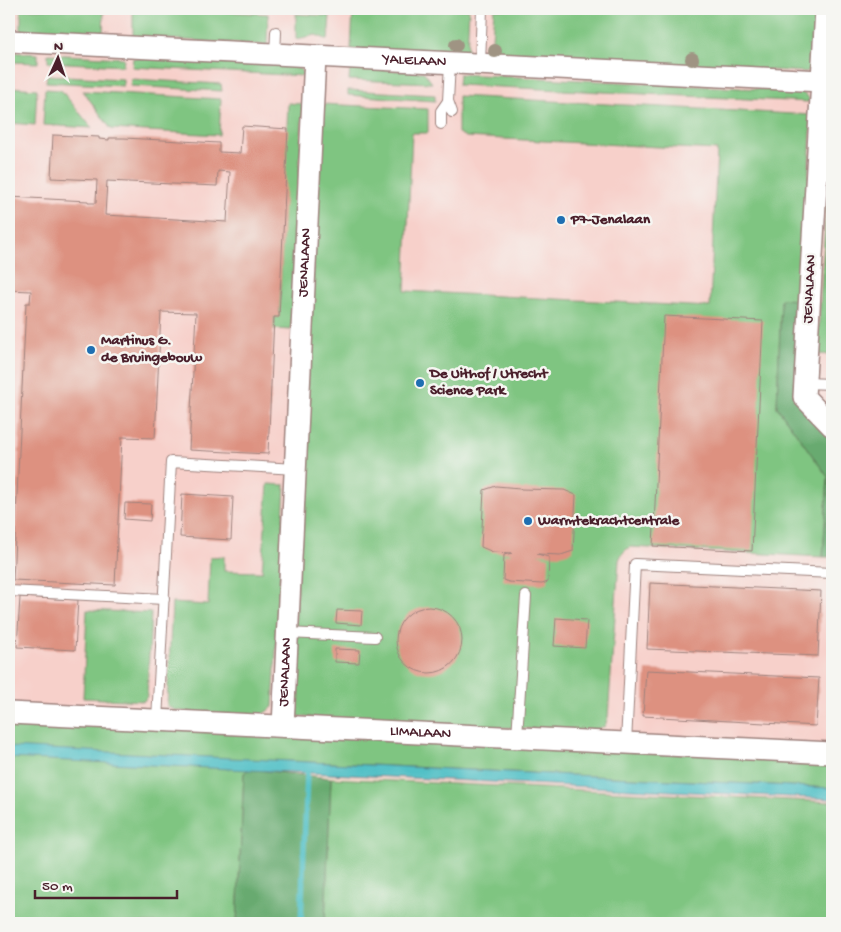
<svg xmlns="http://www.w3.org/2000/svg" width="841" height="932" font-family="'Gochi Hand',sans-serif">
  <rect width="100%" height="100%" fill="#f6f6f2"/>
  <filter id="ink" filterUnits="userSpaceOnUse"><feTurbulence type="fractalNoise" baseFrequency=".02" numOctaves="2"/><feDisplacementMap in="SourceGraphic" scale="10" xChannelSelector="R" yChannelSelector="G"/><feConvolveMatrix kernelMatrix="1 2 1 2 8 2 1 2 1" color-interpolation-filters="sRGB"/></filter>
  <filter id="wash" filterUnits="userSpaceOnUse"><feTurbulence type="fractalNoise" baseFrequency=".0096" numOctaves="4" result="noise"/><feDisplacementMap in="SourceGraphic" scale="20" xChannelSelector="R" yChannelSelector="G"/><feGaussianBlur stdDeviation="1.12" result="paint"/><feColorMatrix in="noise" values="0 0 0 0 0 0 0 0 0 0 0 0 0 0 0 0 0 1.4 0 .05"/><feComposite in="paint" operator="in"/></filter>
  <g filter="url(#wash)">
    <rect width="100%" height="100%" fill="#f3e5cf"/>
    <path fill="#f7d0ca" d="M9,9H832V805L9,757Z"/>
    <g fill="#7fc581" stroke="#647256">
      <path d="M21,9H104L103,36L21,31Z"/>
      <path d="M133,9H170L268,14L267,45L133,37Z"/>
      <path d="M353,9H469L467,55L351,49Z"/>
      <path d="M494,9H818L814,67L806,72L491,54Z"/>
      <path d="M296,14L330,16L328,40L316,35L296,39Z"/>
      <path d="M9,52L38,54V63L9,62Z"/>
      <path d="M48,54L124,58L123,66L48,62Z"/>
      <path d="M133,58L292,66L300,69L304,76L132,67Z"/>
      <path d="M350,68L424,72L432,83L349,80Z"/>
      <path d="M459,74L801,91L809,98V102L458,85Z"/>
      <path d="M47,75L123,79V86L46,82Z"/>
      <path d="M131,79L221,84L222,91L130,86Z"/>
      <path d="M9,87L37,89L35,125L9,123Z"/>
      <path d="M45,89L61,90L92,128L43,125Z"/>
      <path d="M348,90L435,95V101L348,95Z"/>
      <path d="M83,91L221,99L219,135L111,129Z"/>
      <path d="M458,96L812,115L802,300L781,299L777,407L828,477L823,557L630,547C624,551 622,553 619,560L608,717L605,726L590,732L307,717L296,716L291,708L321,104L428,109V133H412L405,291L710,307L717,150L466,137L458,133Z"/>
      <path d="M288,103L303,104L291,330L274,329V317H279Z"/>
      <path d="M830,141H832V355L817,354Z"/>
      <path d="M268,484L285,485L273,707L260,716L202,714L175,710L167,706L172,603L208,605L210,557L224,556V571L262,572Z"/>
      <path d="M87,610L151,613L147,696L144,701L83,698Z"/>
      <path d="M9,720L832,761V788L288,761L244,773L237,923H9Z"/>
      <path d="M331,778L832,802V923H325Z"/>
    </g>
    <g fill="#67aa6f" stroke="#58644d">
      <path d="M781,299L802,300L797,399L832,437V557H823L828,477L777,407Z"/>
      <path d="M249,769L331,778L325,923H237L244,773Z"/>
    </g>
    <path fill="#51c0c6" stroke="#4e7078" d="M9,747L832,788V799L9,758Z"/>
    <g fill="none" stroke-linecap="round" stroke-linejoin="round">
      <path stroke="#51c0c6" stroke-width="5.5" d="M301,923L307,773"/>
    </g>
    <g id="blocks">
      <g fill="#dd9180" fill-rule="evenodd">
        <path d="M242,126L288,129L279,317H274L268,454L189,450L196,313L161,312L155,438L122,437L115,585L13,580L26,303H30L31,291L9,290V197L88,201V203H96L97,180L51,178L53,135L99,137V139L109,140V138H124L219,143V152L240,153ZM218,171L230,172L227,222L105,215L107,181L217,186Z"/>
        <path d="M664,316L763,321L752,551L653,546Z"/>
        <path d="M496,486L520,488L521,489L564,490L576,495L573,551L561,555L537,554L549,557L548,582L542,584L509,582L503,580L504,555L512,553L493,552L481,547L484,490Z"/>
        <path d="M182,494L233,497L231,540L180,537Z"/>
        <path d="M125,503L151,504L150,521L124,519Z"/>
        <path d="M650,583L821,591L818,656L647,649Z"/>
        <path d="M20,597L78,600L75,650L17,647Z"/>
        <circle cx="429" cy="640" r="33"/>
        <path d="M337,610L362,611L361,625L336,623Z"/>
        <path d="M556,618L587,620L585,648L554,646Z"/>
        <path d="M335,649L360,650L359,663L335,662Z"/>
        <path d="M646,670L819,678L816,726L643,716Z"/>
      </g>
    </g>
  </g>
  <g filter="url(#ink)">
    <use href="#blocks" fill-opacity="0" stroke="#9e827d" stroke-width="1"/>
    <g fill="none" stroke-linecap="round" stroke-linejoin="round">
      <defs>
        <g id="service">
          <path d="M275,55L276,32"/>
          <path d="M450,63L448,101L452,112"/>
          <path d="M480,64L482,9"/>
          <path d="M441,124V111L448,101"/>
          <path d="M805,383L832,384"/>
          <path d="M9,591L164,599"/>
          <path d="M287,633L375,637"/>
          <path d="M157,720L171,462L296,469"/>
          <path d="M517,737L526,596"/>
          <path d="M626,743L635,564L832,573"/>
        </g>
        <g id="minor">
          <path d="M826,9L804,397L832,426"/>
          <path id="s1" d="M9,41L822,81"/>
          <path id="s2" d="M9,713L832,753"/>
          <path id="s3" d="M283,726L315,56"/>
        </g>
      </defs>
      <use href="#service" stroke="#9e827d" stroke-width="12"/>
      <use href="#minor" stroke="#9e827d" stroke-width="24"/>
      <use href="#service" stroke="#fff" stroke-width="10"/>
      <use href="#minor" stroke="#fff" stroke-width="21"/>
    </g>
    <g fill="#9f9483">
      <circle cx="456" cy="45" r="7"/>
      <circle cx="495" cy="51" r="7"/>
      <circle cx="692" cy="59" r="7"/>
    </g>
  </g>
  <g fill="#1f6fb2" stroke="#f6f6f2" stroke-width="2">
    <circle cx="561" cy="220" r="5"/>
    <circle cx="91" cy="350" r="5"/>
    <circle cx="420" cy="383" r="5"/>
    <circle cx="528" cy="521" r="5"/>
  </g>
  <g text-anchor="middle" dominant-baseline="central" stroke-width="5" stroke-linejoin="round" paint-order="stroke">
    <g font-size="15" fill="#4a1f2b" stroke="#f6f6f2">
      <text stroke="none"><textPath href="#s1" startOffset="406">YALELAAN</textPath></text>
      <text stroke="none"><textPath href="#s3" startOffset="464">JENALAAN</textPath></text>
      <text transform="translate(810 289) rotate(-87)">JENALAAN</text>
      <text stroke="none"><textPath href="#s3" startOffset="54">JENALAAN</textPath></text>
      <text stroke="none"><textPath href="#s2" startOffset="412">LIMALAAN</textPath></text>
    </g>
    <g font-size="15" font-weight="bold" fill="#4a1f2b" stroke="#f6f6f2" text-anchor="start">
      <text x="571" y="220">P7-Jenalaan</text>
      <text x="101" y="341">Martinus G.<tspan x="101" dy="17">de Bruingebouw</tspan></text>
      <text x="430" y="374">De Uithof / Utrecht<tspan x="430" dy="17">Science Park</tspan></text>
      <text x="538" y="521">Warmtekrachtcentrale</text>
    </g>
  </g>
  <rect width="841" height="932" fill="none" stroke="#f6f6f2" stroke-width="30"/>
  <g transform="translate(58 58) rotate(3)" stroke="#f6f6f2" stroke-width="4" paint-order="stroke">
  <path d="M0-4L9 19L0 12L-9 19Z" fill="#4a1f2b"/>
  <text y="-8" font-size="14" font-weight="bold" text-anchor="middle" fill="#4a1f2b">N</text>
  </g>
  <path d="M35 890v8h142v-8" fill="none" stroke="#4a1f2b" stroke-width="2.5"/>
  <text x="42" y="890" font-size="15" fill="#4a1f2b" stroke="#f6f6f2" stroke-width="4" paint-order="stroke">50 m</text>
</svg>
